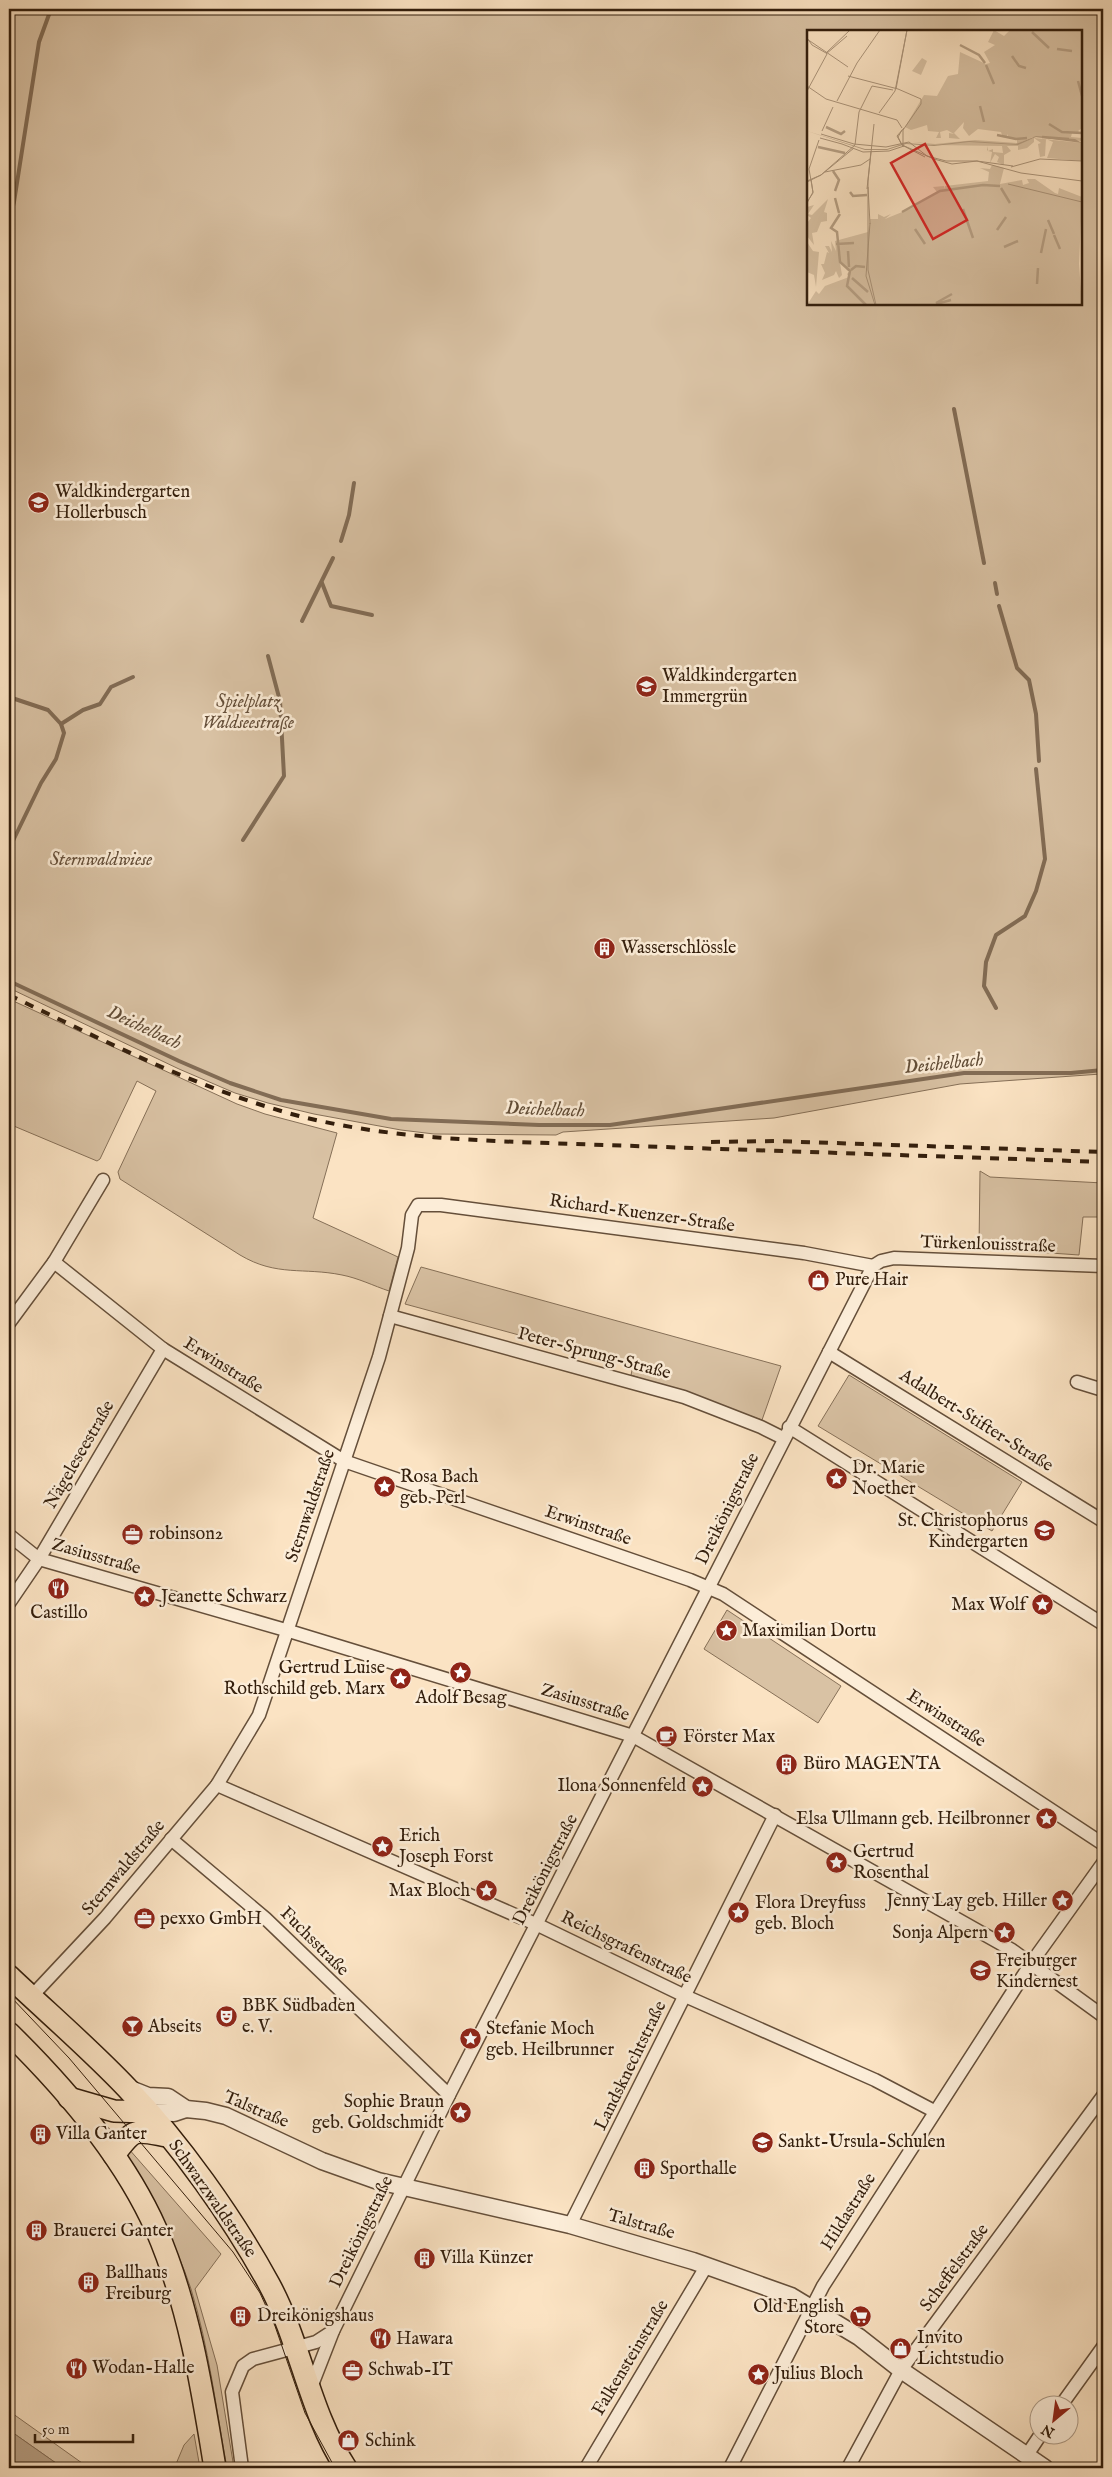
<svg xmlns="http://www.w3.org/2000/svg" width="1112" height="2477" font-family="'IM FELL English',serif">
  <rect width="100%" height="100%" fill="#fbe3c3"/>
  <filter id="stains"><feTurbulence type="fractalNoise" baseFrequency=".004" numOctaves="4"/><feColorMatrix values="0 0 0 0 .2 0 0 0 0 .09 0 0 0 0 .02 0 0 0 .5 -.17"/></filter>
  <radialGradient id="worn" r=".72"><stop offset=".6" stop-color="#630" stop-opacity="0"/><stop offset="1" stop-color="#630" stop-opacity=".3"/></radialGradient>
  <g fill="#d9c2a4" stroke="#867058" fill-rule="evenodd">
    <path d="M9,9H1103V1064H1099L1101,1074L960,1084L774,1118L563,1132L556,1135L434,1134L401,1130L314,1114L268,1103L235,1093L179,1069L9,988ZM808,31H1081V304H808Z"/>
    <path d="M9,999L237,1104L265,1114L337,1133L313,1218L398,1257L389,1291C374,1286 358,1278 342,1275C303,1267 277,1277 240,1255L120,1179L118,1172L156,1091L137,1081L100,1159L97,1161L9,1124Z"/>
    <path d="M980,1171L990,1177L1103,1183V1217H1083L1079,1255L979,1248Z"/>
    <path d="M421,1267L781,1366L762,1420L631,1375L633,1366L405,1304Z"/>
    <path d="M849,1375L1022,1482L992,1531L818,1426Z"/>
    <path d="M727,1610L841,1686L818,1723L704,1649Z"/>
    <path d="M128,2148L221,2254L195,2289L217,2365L234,2468H227C216,2409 209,2347 191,2289C176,2243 151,2201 127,2159Z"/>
    <path d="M9,2411L89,2468H63L9,2430Z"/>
    <path d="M194,2434L200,2468H177L176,2464L184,2445Z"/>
  </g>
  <path fill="#b7a085" stroke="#826c55" d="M9,2430L63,2468H11L9,2466Z"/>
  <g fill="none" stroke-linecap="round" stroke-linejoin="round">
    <g stroke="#826c55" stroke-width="4">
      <path d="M9,222L14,202L39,42L51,9"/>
      <path d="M954,409L984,563"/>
      <path d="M341,541L349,515L354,483"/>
      <path d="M322,583L331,606L372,615"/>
      <path d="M995,583L997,594"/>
      <path d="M999,606L1017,668L1029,680L1036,714L1039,761"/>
      <path d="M302,621L333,558"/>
      <path d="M9,697L48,710L61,724L64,733L56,759L41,783L9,849"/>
      <path d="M61,724L83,710L100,704L111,687L133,677"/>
      <path d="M243,840L284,776L280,701L268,656"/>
      <path d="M9,981L179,1061L230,1083L281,1100L391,1119L539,1125H610L964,1073H1071L1103,1070"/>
      <path d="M996,1008L984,986L986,962L996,935L1025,916L1036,891L1045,859L1036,769"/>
    </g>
    <defs>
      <g id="minor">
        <path d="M54,1262L163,1349L344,1461L690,1580L723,1594L1103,1844"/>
        <path d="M873,1266L881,1261L894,1258L1103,1266"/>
        <path d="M390,1316L684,1397L761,1427L783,1438"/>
        <path d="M9,1323L54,1262L103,1180"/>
        <path d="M829,1352L1103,1521"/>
        <path d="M1077,1382L1103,1390"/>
        <path d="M789,1427L1103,1624"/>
        <path d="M9,1535L39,1559L289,1631L633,1736L1012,1950L1103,2016"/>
        <path d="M9,1603L39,1559L163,1349"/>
        <path d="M217,1785L538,1925L685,1996L875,2080L934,2111"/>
        <path d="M171,1839L265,1918L449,2095"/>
        <path d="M31,1997L105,1918L217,1785L259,1715L379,1357L408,1248L412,1215L418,1205H441L804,1253L873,1266"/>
        <path d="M570,2225L775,1815"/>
        <path d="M310,2390L333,2331L449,2095L873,1266"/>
        <path d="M1062,2404L1103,2347"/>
        <path d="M1027,2455L1041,2434"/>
        <path d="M242,2468L232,2392L243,2366L253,2359L316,2342L333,2331"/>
        <path d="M586,2468L707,2265"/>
        <path d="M730,2468L823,2286L1032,1962L1103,1863"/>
        <path d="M848,2468L901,2370L1103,2096"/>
      </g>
      <g id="tertiary">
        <path d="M128,2088L148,2096L168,2097L186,2109L206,2111L226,2116L322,2161L378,2181L570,2225L693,2261L791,2296L859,2337L901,2370L1045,2468"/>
        <path d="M148,2112L174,2113L186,2109"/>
      </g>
      <g id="primary">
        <path d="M9,1976C48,2013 90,2049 127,2088C179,2142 233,2218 269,2284C301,2343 309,2412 346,2468"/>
        <path d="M9,2033C65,2088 124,2157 156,2229C189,2305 202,2388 215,2468"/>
        <path d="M69,2098L114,2111L148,2112"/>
        <path d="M114,2155C135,2127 134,2130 167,2136"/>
      </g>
    </defs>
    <use href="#minor" stroke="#654f3a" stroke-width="15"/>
    <use href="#tertiary" stroke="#654f3a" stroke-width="19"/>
    <use href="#primary" stroke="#331e0c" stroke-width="24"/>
    <use href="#minor" stroke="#fcedd8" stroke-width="12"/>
    <use href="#tertiary" stroke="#fcedd8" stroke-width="16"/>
    <use href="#primary" stroke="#fbe3c3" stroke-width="21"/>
    <path stroke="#331e0c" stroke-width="1" d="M9,1995L69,2058L233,2252L260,2293L275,2326L305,2413L335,2468"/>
    <g stroke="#331e0c" stroke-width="4" stroke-dasharray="9 9" stroke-linecap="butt">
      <path d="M9,995C103,1040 197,1089 299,1116C370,1134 444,1139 517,1142L1103,1162"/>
      <path d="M711,1142L774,1141L1103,1152"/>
    </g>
  </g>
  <defs>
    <symbol id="school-disc" viewBox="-11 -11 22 22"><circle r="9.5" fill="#8f2418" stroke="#fcedd8"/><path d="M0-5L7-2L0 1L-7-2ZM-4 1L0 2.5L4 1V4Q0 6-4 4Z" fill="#fff"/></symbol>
    <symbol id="building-disc" viewBox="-11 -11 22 22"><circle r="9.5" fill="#8f2418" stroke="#fcedd8"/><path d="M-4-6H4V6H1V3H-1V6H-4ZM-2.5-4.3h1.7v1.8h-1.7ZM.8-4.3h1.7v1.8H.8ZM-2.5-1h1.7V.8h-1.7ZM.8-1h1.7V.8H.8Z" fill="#fff"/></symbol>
    <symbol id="shop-disc" viewBox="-11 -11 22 22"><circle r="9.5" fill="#8f2418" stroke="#fcedd8"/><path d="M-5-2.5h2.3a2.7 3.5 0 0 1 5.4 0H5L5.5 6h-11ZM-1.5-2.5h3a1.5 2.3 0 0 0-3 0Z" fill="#fff"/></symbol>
    <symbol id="sight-disc" viewBox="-11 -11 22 22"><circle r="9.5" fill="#8f2418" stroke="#fcedd8"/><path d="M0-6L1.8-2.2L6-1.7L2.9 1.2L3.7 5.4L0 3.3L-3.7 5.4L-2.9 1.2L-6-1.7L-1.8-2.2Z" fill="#fff"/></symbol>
    <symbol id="office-disc" viewBox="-11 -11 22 22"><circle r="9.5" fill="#8f2418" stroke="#fcedd8"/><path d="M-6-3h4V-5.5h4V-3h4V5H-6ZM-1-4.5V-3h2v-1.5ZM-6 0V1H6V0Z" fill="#fff"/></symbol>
    <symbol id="restaurant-disc" viewBox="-11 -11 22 22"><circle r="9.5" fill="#8f2418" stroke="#fcedd8"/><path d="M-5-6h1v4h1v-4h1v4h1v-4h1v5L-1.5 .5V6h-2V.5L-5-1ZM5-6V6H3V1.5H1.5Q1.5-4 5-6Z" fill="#fff"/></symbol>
    <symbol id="cafe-disc" viewBox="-11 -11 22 22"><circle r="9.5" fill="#8f2418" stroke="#fcedd8"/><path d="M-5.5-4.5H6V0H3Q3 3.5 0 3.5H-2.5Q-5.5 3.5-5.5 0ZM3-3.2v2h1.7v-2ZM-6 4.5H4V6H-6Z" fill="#fff"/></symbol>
    <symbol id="theatre-disc" viewBox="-11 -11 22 22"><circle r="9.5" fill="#8f2418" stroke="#fcedd8"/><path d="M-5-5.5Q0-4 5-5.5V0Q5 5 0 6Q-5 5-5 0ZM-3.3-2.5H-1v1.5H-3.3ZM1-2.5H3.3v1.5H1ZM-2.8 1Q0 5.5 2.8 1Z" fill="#fff"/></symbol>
    <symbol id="bar-disc" viewBox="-11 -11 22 22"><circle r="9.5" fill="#8f2418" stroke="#fcedd8"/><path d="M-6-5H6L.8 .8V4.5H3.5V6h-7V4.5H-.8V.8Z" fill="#fff"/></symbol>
    <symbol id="supermarket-disc" viewBox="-11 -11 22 22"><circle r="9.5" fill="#8f2418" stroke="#fcedd8"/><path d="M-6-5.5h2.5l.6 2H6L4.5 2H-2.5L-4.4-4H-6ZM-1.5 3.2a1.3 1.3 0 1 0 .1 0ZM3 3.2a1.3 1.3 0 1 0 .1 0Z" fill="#fff"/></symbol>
  </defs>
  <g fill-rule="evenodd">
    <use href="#school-disc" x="26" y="490" width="25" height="25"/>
    <use href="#school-disc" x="634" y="674" width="25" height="25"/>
    <use href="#building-disc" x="592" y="936" width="25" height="25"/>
    <use href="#shop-disc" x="806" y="1268" width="25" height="25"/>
    <use href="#sight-disc" x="824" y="1466" width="25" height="25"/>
    <use href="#sight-disc" x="372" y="1474" width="25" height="25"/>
    <use href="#school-disc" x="1032" y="1518" width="25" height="25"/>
    <use href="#office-disc" x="120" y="1522" width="25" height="25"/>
    <use href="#restaurant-disc" x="46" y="1576" width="25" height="25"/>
    <use href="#sight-disc" x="132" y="1584" width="25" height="25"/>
    <use href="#sight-disc" x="1030" y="1592" width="25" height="25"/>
    <use href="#sight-disc" x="714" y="1618" width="25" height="25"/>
    <use href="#sight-disc" x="448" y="1660" width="25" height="25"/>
    <use href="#sight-disc" x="388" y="1666" width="25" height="25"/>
    <use href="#cafe-disc" x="654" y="1724" width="25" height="25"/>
    <use href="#building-disc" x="774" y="1752" width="25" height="25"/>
    <use href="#sight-disc" x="690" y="1774" width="25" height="25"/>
    <use href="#sight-disc" x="1034" y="1806" width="25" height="25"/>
    <use href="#sight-disc" x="370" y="1834" width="25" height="25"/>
    <use href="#sight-disc" x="824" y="1850" width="25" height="25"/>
    <use href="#sight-disc" x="474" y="1878" width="25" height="25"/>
    <use href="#sight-disc" x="1050" y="1888" width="25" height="25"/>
    <use href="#sight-disc" x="726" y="1900" width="25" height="25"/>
    <use href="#office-disc" x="132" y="1906" width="25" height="25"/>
    <use href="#sight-disc" x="992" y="1920" width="25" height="25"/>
    <use href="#school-disc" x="968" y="1958" width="25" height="25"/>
    <use href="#theatre-disc" x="214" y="2004" width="25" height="25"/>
    <use href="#bar-disc" x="120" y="2014" width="25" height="25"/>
    <use href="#sight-disc" x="458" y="2026" width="25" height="25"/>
    <use href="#sight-disc" x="448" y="2100" width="25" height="25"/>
    <use href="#building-disc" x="28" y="2122" width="25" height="25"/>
    <use href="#school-disc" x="750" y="2130" width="25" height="25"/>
    <use href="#building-disc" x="632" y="2156" width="25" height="25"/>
    <use href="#building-disc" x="24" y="2218" width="25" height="25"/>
    <use href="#building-disc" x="412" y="2246" width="25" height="25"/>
    <use href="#building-disc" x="76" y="2270" width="25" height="25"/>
    <use href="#building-disc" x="228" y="2304" width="25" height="25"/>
    <use href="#supermarket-disc" x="848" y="2304" width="25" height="25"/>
    <use href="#restaurant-disc" x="368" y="2326" width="25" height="25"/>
    <use href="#shop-disc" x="888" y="2336" width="25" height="25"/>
    <use href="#restaurant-disc" x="64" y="2356" width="25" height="25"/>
    <use href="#office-disc" x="340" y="2358" width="25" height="25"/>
    <use href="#sight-disc" x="746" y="2362" width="25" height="25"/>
    <use href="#shop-disc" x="336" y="2428" width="25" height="25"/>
  </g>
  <g text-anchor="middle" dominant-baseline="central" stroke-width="5" stroke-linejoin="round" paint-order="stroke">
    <g font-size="18" fill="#331e0c" stroke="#fcedd8" text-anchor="start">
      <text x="55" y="492">Waldkindergarten<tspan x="55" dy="21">Hollerbusch</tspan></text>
      <text x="662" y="676">Waldkindergarten<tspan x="662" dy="21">Immergrün</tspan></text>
      <text x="621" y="948">Wasserschlössle</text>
      <text x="835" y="1280">Pure Hair</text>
      <text x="852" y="1468">Dr. Marie<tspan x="852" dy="21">Noether</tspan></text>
      <text x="400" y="1477">Rosa Bach<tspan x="400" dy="21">geb. Perl</tspan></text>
      <text x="1028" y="1521" text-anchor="end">St. Christophorus<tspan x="1028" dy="21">Kindergarten</tspan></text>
      <text x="149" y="1534">robinson2</text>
      <text x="161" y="1597">Jeanette Schwarz</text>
      <text x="1026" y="1605" text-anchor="end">Max Wolf</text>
      <text x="59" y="1613" text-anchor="middle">Castillo</text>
      <text x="742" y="1631">Maximilian Dortu</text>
      <text x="385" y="1668" text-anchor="end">Gertrud Luise<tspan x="385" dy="21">Rothschild geb. Marx</tspan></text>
      <text x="461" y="1698" text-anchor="middle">Adolf Besag</text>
      <text x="683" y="1737">Förster Max</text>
      <text x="803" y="1764">Büro MAGENTA</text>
      <text x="686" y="1786" text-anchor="end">Ilona Sonnenfeld</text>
      <text x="1030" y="1819" text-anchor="end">Elsa Ullmann geb. Heilbronner</text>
      <text x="399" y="1836">Erich<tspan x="399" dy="21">Joseph Forst</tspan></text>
      <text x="853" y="1852">Gertrud<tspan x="853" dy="21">Rosenthal</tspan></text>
      <text x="470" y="1891" text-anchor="end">Max Bloch</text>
      <text x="1047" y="1901" text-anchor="end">Jenny Lay geb. Hiller</text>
      <text x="755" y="1903">Flora Dreyfuss<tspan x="755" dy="21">geb. Bloch</tspan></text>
      <text x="160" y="1919">pexxo GmbH</text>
      <text x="988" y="1933" text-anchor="end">Sonja Alpern</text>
      <text x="996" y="1961">Freiburger<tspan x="996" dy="21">Kindernest</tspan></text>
      <text x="242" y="2006">BBK Südbaden<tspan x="242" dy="21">e. V.</tspan></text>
      <text x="148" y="2027">Abseits</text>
      <text x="486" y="2029">Stefanie Moch<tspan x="486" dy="21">geb. Heilbrunner</tspan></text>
      <text x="444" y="2102" text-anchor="end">Sophie Braun<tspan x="444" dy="21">geb. Goldschmidt</tspan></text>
      <text x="56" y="2134">Villa Ganter</text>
      <text x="778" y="2142">Sankt-Ursula-Schulen</text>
      <text x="660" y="2169">Sporthalle</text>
      <text x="53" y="2231">Brauerei Ganter</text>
      <text x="440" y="2258">Villa Künzer</text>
      <text x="105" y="2273">Ballhaus<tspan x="105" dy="21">Freiburg</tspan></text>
      <text x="844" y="2307" text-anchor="end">Old English<tspan x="844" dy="21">Store</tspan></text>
      <text x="257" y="2316">Dreikönigshaus</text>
      <text x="917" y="2338">Invito<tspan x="917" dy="21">Lichtstudio</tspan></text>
      <text x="396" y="2339">Hawara</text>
      <text x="92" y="2368">Wodan-Halle</text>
      <text x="368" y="2370">Schwab-IT</text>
      <text x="774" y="2374">Julius Bloch</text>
      <text x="365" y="2441">Schink</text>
    </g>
    <g font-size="18" font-style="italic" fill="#654f3a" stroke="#fcedd8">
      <text x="248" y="702">Spielplatz<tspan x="248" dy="21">Waldseestraße</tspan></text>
      <text x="101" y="860">Sternwaldwiese</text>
    </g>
    <g font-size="18" fill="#331e0c" stroke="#fcedd8">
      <text transform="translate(642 1214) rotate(8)">Richard-Kuenzer-Straße</text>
      <text transform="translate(988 1245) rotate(2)">Türkenlouisstraße</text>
      <text transform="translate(594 1354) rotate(15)">Peter-Sprung-Straße</text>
      <text transform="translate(223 1366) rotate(32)">Erwinstraße</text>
      <text transform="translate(976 1421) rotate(32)">Adalbert-Stifter-Straße</text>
      <text transform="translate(80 1455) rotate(-60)">Nägeleseestraße</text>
      <text transform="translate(311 1506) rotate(-71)">Sternwaldstraße</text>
      <text transform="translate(728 1509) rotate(-64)">Dreikönigstraße</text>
      <text transform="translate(588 1526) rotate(19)">Erwinstraße</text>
      <text transform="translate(96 1557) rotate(16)">Zasiusstraße</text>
      <text transform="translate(585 1703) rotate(17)">Zasiusstraße</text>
      <text transform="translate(946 1719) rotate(33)">Erwinstraße</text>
      <text transform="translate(124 1868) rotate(-50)">Sternwaldstraße</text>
      <text transform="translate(546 1870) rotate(-63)">Dreikönigstraße</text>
      <text transform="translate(314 1942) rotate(45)">Fuchsstraße</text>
      <text transform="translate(626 1948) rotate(26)">Reichsgrafenstraße</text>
      <text transform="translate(631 2066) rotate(-64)">Landsknechtstraße</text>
      <text transform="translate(256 2110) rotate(23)">Talstraße</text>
      <text transform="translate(212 2199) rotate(55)">Schwarzwaldstraße</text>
      <text transform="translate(849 2212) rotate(-58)">Hildastraße</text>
      <text transform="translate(641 2225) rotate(16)">Talstraße</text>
      <text transform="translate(362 2232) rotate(-64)">Dreikönigstraße</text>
      <text transform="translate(955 2268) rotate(-54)">Scheffelstraße</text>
      <text transform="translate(631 2358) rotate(-59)">Falkensteinstraße</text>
    </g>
    <g font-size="19" font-style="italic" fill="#614c36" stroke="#fcedd8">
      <text transform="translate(144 1028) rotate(25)">Deichelbach</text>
      <text transform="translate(944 1064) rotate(-6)">Deichelbach</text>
      <text transform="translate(545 1110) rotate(2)">Deichelbach</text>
    </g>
  </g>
  <g transform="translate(807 30)">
    <rect width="275" height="275" fill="#fbe3c3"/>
    <path d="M187,0L197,6L203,0H275V98L271,101L275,104L265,103L264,107L275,108V111L226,107L210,114L227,108V112L220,118L211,120V116H200L204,121L197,125V135L190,132L192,127L188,124L183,133L185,122L181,121L180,120L181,116V121L186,119V122L196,123L195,116L126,115L106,112L128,114L168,110L210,113V110L202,108L200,104V107L195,105L194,102L171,99L162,106L156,98L157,92L147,103L153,109L142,108V103L147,104L140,100L133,102L134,108H129L132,102L121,101L120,95L104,100L98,97L117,65L130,66L141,46L151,44L153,22L179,34L183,33L177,22L188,15L181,12ZM115,28L120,31L114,45L105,41ZM227,108L275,113V131L240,128L246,112L239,109L238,126L233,127L231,114L234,113ZM185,135L197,138L193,154L215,150L216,155L222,153L220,149H228L248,163L251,164L252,158L275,167L272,234L275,275H0L9,261L12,264L18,256L42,247L40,244L43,241L33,233L35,245L32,248L29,241L27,245L15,250L18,243L14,234H17L20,222L22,223L18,216H22L25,222L24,211L29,221L28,211L61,202L63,189H71V184L77,187L84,184L78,189L105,178L130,162L126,157L137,156V159L138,156L181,151L182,142L173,138L183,139ZM21,169L17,182L20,183V191L14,192L10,202L5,203L7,215L0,206V193L4,188L0,185V177L7,175L1,184L5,185ZM0,212L6,221L12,222L9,257L7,245L0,242Z" fill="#d9c2a4"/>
    <path d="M0,101L58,119H80L98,113L128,115L162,111L209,114L229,106L268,109L275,113L229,107L211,115L162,112L127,116L99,114L80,120H58Z" fill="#b7a085"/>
    <path fill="none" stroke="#b7a085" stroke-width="2.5" d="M225,2L242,18M153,15L172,25L178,33M250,19L265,21M205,26L212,36L219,38M179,35L187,54M271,51L275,66M173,76L177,92M242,94L255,102L275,103M19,97L34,104L38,101M190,105L209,109L220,108M235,107L262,109M11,117L38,123M26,141L32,150L28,161M194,158L203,173M43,162L46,166L60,165M28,168L32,183M156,179L166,208M95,182L133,161L176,155L193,156M33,184L24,198L30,202L33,232L43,241L40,256L59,275M241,190L247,204M108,199L118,214M190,200L199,187M247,205L253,219M29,214L47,213M197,217L211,211M41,221L42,237M234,223L239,199M44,240L49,236L58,237M45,248L61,262M230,254L231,238M129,273L145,264M129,274L144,270"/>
    <path fill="none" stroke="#ab947a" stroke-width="1" d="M0,8L5,15L19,23L43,0M0,9L41,37M19,24L40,6M41,46L91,59L114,69V74L96,100V117M0,56L19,69L90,90L95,98M89,59L100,0M0,61L20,24M30,71L50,33L73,0M72,83L88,61L100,0M67,94L61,151V240L69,275M97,98L90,106L95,115L118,127M95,100L91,107L95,115L127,129L145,134L170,131L214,143L275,151M15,101L26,77M14,104L47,114M13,108L35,114M35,114L56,122L82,121L97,116M47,114L79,117L102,112L120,126L139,131H170L206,136M204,137L233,129L275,131M18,142L54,135L63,129M0,151L14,145L48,115L52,82L65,56L86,60M0,152L14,145L47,118M201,154L275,172M61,157L63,194M60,159L64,121M0,172L6,163L4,149M0,173L6,162L2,139L12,110M63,193L59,246L68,275"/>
    <path fill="#d62828" fill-opacity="0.15" stroke="#d62828" stroke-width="2.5" d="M118,114L160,190L126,209L84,133Z"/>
    <rect width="275" height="275" fill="none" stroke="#331e0c" stroke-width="2.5"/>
  </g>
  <rect width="1112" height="2477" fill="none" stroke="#fbe3c3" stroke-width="30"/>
  <rect x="10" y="10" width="1092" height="2457" fill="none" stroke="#331e0c" stroke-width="2.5"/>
  <rect x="15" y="15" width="1082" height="2447" fill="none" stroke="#331e0c"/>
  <g transform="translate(1054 2420) rotate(209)"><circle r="24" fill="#fcedd8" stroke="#ac9a86"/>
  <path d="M0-4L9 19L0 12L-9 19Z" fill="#8f2418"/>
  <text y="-8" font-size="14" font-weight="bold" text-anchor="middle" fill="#331e0c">N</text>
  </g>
  <path d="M35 2434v8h98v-8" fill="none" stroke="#331e0c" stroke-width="2.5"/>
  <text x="42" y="2434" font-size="15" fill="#331e0c" stroke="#fcedd8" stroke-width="4" paint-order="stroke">50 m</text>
  <rect width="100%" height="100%" filter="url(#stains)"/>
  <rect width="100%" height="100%" fill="url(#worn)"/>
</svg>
